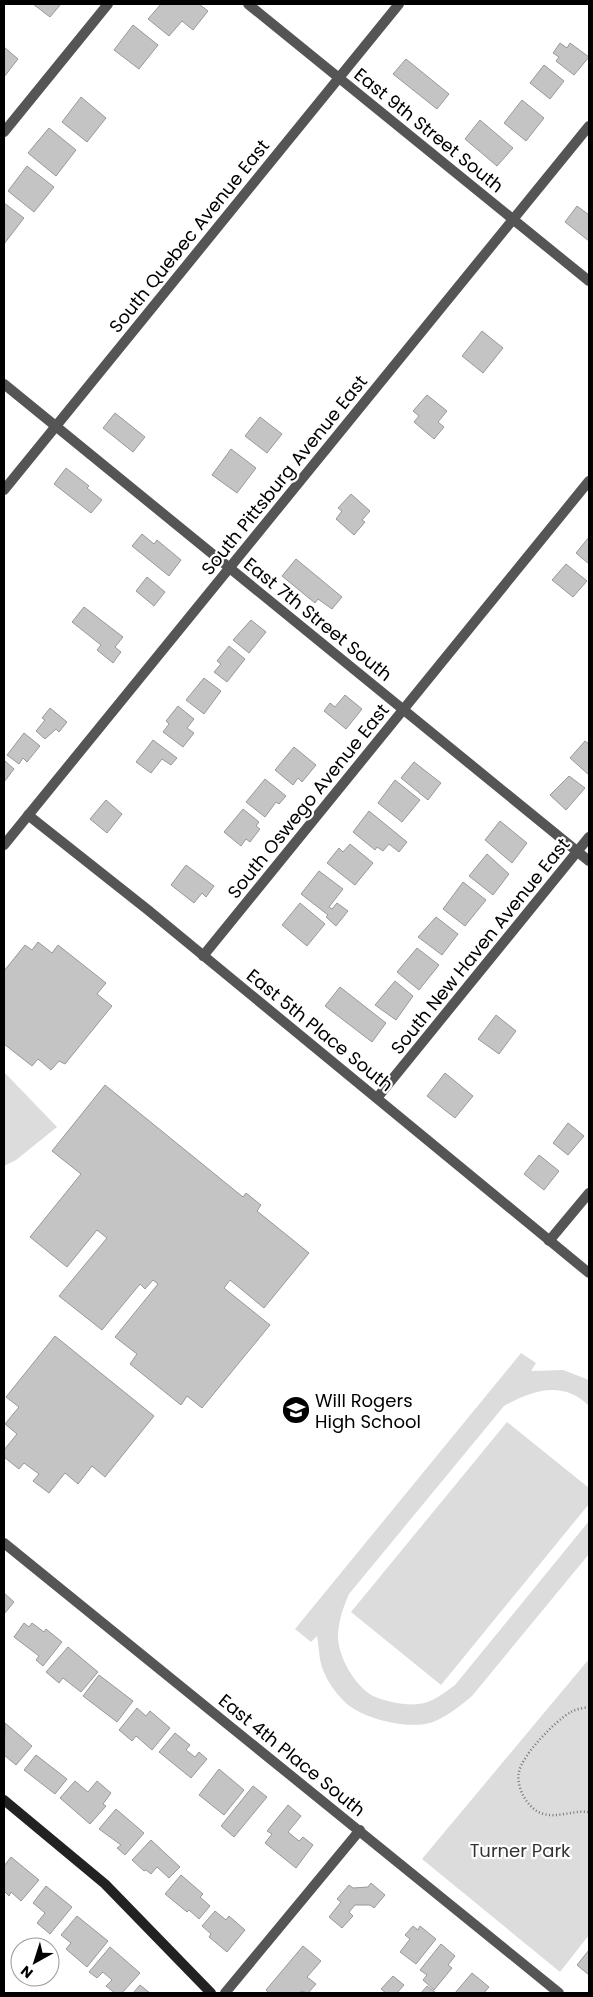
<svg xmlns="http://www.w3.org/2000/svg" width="593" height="1997" font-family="Poppins,sans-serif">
  <rect width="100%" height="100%" fill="#fff"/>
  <g fill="#dcdcdc">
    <path d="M4,1072L57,1127L16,1160L4,1166Z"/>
    <path d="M521,1353L536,1363L531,1371L563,1370L589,1380V1406C563,1380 533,1390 504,1406L349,1594C343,1608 338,1622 338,1638C339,1658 355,1686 373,1696C383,1701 407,1706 418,1704C432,1703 444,1693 455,1685L589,1521V1554L472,1696C460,1706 448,1716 433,1722C410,1730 368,1720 348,1705C338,1696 328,1683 323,1670C319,1660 319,1647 317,1636L311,1642L295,1629Z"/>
    <path d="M507,1422L589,1488V1504L441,1685L351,1612Z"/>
    <path d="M589,1659V1935L560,1972L422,1859Z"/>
  </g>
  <g fill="#c4c4c4" stroke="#999">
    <path d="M33,4H61L50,17Z"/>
    <path d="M161,4H199L208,11L193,30L182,21L169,36L148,19Z"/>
    <path d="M133,25L158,45L139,69L114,50Z"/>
    <path d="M560,43L567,48L570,43L589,57L574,75L556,61L559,57L553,53Z"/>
    <path d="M4,47L18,59L4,77Z"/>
    <path d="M406,59L449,94L437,109L393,74Z"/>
    <path d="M544,65L564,81L550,99L530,83Z"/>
    <path d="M81,97L106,118L87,142L62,122Z"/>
    <path d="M522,100L544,118L526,141L504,123Z"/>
    <path d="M480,120L513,148L497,166L465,139Z"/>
    <path d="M49,128L76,150L56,176L28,153Z"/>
    <path d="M27,166L54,187L34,212L8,191Z"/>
    <path d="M4,203L24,218L4,244Z"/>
    <path d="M577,206L589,215V241L565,222Z"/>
    <path d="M482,331L503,348L483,373L462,356Z"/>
    <path d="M427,395L447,411L438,422L444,427L434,439L414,422L419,416L413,411Z"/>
    <path d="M115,413L145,437L133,452L103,428Z"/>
    <path d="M260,417L282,434L267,453L245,436Z"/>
    <path d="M231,449L256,468L237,493L212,475Z"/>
    <path d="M66,468L89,486L87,488L102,500L91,513L54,484Z"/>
    <path d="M351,494L370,511L362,520L365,522L354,535L336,519L342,511L338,508Z"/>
    <path d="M142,534L154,544L157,540L181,560L169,576L132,546Z"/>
    <path d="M589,537V564L576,553Z"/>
    <path d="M296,559L342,597L332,609L318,599L315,603L282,576Z"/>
    <path d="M566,564L587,581L573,597L552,580Z"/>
    <path d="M147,577L165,592L154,606L136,591Z"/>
    <path d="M84,607L123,637L115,647L121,652L113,663L97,650L101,645L72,622Z"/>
    <path d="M251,620L266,632L249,653L233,640Z"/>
    <path d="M229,646L245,659L227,682L214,672L221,664L217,661Z"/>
    <path d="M204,678L221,691L204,714L186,700Z"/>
    <path d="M345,695L362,709L346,729L324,711L330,703L335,707Z"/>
    <path d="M178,706L194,719L187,728L194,733L183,747L163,732L169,724L166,721Z"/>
    <path d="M50,708L67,722L59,732L56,729L45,739L36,731L45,720L42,718Z"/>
    <path d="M24,733L40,746L27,762L23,758L19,764L7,755Z"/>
    <path d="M153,740L177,758L171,765L162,759L151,773L136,762Z"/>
    <path d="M585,741L589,744V775L570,758Z"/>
    <path d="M294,747L316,765L302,782L298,778L293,785L275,770Z"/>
    <path d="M4,760L14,769L4,782Z"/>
    <path d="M414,762L441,783L428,800L401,778Z"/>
    <path d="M569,776L585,788L566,810L550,795Z"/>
    <path d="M265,779L286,796L279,804L276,802L265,817L246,802Z"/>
    <path d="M395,780L420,800L402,822L378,803Z"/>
    <path d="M106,800L122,814L107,833L90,819Z"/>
    <path d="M243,809L259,822L256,826L260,829L250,842L246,839L241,846L224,832Z"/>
    <path d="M369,811L407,842L399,852L389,844L383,851L377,847L375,850L353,832Z"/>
    <path d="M500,821L527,843L512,863L485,840Z"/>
    <path d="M350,844L373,863L355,885L327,863L339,848L343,852Z"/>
    <path d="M487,854L509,874L493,895L469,876Z"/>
    <path d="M186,865L214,886L206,897L202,893L194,903L171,885Z"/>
    <path d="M319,871L343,889L329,907L332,909L337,903L348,911L336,926L326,917L328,915L301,894Z"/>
    <path d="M463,882L486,900L465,926L443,909Z"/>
    <path d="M300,903L325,924L307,946L282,925Z"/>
    <path d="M436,917L458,934L442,955L418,937Z"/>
    <path d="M38,942L52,953L58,945L106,983L97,994L112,1006L65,1064L59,1061L51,1070L38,1059L32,1066L4,1044V971L25,945L32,950Z"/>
    <path d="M417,948L439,965L419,990L397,972Z"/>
    <path d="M395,981L413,996L396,1020L375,1005Z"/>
    <path d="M340,987L386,1023L372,1042L325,1006Z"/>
    <path d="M496,1015L516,1031L499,1054L478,1039Z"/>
    <path d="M445,1073L473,1096L455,1118L427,1096Z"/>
    <path d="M105,1085L243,1197L246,1193L261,1205L257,1211L309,1253L264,1308L230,1280L224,1288L270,1325L202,1408L187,1396L181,1405L130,1364L137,1354L115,1337L158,1284L153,1280L145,1289L140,1284L102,1330L59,1296L107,1238L97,1230L67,1267L30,1237L81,1174L52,1151Z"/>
    <path d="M568,1123L584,1136L568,1155L553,1143Z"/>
    <path d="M539,1155L559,1171L544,1190L524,1174Z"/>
    <path d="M55,1336L154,1416L105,1477L92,1466L78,1484L65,1473L49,1493L33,1481L39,1474L24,1463L19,1469L4,1457V1450L17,1434L5,1424L19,1407L6,1397Z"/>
    <path d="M4,1593L14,1602L4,1614Z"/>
    <path d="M24,1623L29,1627L32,1623L44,1632L46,1629L62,1642L43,1666L36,1660L39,1656L14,1637Z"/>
    <path d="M68,1647L98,1672L81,1692L63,1678L59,1683L46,1672Z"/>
    <path d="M99,1675L133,1701L117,1722L83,1696Z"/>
    <path d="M137,1708L146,1716L150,1711L170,1728L152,1750L136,1736L132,1741L119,1730Z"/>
    <path d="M5,1723L32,1746L16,1765L4,1755Z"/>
    <path d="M175,1733L190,1745L186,1750L195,1757L199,1752L207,1759L191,1778L159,1752Z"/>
    <path d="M36,1755L67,1779L55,1794L24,1770Z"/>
    <path d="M219,1769L244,1790L224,1815L199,1795Z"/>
    <path d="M75,1781L88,1792L97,1781L111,1793L103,1804L106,1806L90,1824L60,1798Z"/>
    <path d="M253,1786L267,1797L234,1837L221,1826Z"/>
    <path d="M288,1805L301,1816L288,1832L299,1841L303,1837L313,1845L296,1868L265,1843L272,1834L267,1831Z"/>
    <path d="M116,1809L144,1833L125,1855L117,1848L121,1845L99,1829Z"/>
    <path d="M151,1840L180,1867L169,1878L157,1867L151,1874L146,1870L144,1871L132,1860Z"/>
    <path d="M11,1857L39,1880L21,1901L11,1892L9,1896L4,1891V1866Z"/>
    <path d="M181,1875L203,1894L200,1897L210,1906L199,1919L189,1910L187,1912L165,1894Z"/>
    <path d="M371,1883L385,1895L374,1908L370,1905H355L349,1912L353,1916L342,1928L329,1917L341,1902L337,1899L349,1885L353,1888L368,1887Z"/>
    <path d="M46,1886L72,1907L50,1934L37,1923L45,1913L33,1903Z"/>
    <path d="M215,1911L226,1920L229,1916L245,1930L227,1952L209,1937L211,1934L202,1926Z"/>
    <path d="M77,1916L108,1941L87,1967L66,1949L71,1943L61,1935Z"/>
    <path d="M413,1926L418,1930L420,1926L436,1939L416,1964L400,1952L410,1939L405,1935Z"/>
    <path d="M441,1944L455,1956L448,1965L452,1968L434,1990L423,1980L427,1975L420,1970Z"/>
    <path d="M303,1946L321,1961L307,1977L316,1984L308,1993L301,1991L299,1993H269L266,1990Z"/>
    <path d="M110,1947L140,1973L122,1993H115L106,1986L112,1980L103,1972L97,1978L89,1972Z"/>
    <path d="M589,1950V1975L577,1965Z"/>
    <path d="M472,1973L489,1987L484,1993H455Z"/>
    <path d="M393,1976L404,1985L397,1993H386L381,1989Z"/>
    <path d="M140,1985L150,1993H133Z"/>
    <path d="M427,1986L436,1993H421Z"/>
  </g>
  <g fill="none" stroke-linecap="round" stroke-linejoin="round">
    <path stroke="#777" stroke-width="2.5" stroke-dasharray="1 2.5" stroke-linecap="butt" d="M589,1707C583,1708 576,1709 571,1712C556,1720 522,1755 519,1772C517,1780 520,1790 524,1797C529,1805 535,1812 544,1814C557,1818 574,1810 589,1812"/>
    <g stroke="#555" stroke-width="10">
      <path d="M248,4L589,281"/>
      <path d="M4,132L108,4"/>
      <path d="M4,384L589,861"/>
      <path d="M4,490L399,4"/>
      <path d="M28,815L148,910L589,1273"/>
      <path d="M4,845L589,126"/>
      <path d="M203,956L589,481"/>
      <path d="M377,1098L589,837"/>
      <path d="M549,1241L589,1193"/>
      <path d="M4,1543L559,1993"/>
      <path d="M225,1993L360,1830"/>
    </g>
    <path stroke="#222" stroke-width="10" d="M4,1800L105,1884L211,1993"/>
  </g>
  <defs>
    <symbol id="school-disc" viewBox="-11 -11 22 22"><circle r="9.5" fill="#000" stroke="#fff"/><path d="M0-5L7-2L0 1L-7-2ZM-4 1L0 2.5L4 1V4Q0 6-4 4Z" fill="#fff"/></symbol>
  </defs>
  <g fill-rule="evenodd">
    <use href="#school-disc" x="280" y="1394" width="32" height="32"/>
  </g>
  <g text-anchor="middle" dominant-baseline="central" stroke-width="4.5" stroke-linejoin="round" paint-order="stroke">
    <g font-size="18" fill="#000" stroke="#fff">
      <text transform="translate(429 130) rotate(39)">East 9th Street South</text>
      <text transform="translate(189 236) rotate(-51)">South Quebec Avenue East</text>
      <text transform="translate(284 475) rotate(-51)">South Pittsburg Avenue East</text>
      <text transform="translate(318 619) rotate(39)">East 7th Street South</text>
      <text transform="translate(308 801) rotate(-51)">South Oswego Avenue East</text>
      <text transform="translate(480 946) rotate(-51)">South New Haven Avenue East</text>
      <text transform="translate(320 1030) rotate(39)">East 5th Place South</text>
      <text transform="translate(292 1755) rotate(39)">East 4th Place South</text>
    </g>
    <g font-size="18" fill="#000" stroke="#fff" text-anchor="start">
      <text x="315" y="1400">Will Rogers<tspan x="315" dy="21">High School</tspan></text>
    </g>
    <g font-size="18" fill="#333" stroke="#fff">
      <text x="520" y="1850">Turner Park</text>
    </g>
  </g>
  <rect width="593" height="1997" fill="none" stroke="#000000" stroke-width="10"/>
  <g transform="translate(35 1962) rotate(219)"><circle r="24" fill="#ffffff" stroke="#999999"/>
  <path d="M0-4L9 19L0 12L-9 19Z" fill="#000000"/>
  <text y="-8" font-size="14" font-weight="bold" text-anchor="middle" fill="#000000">N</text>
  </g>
</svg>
